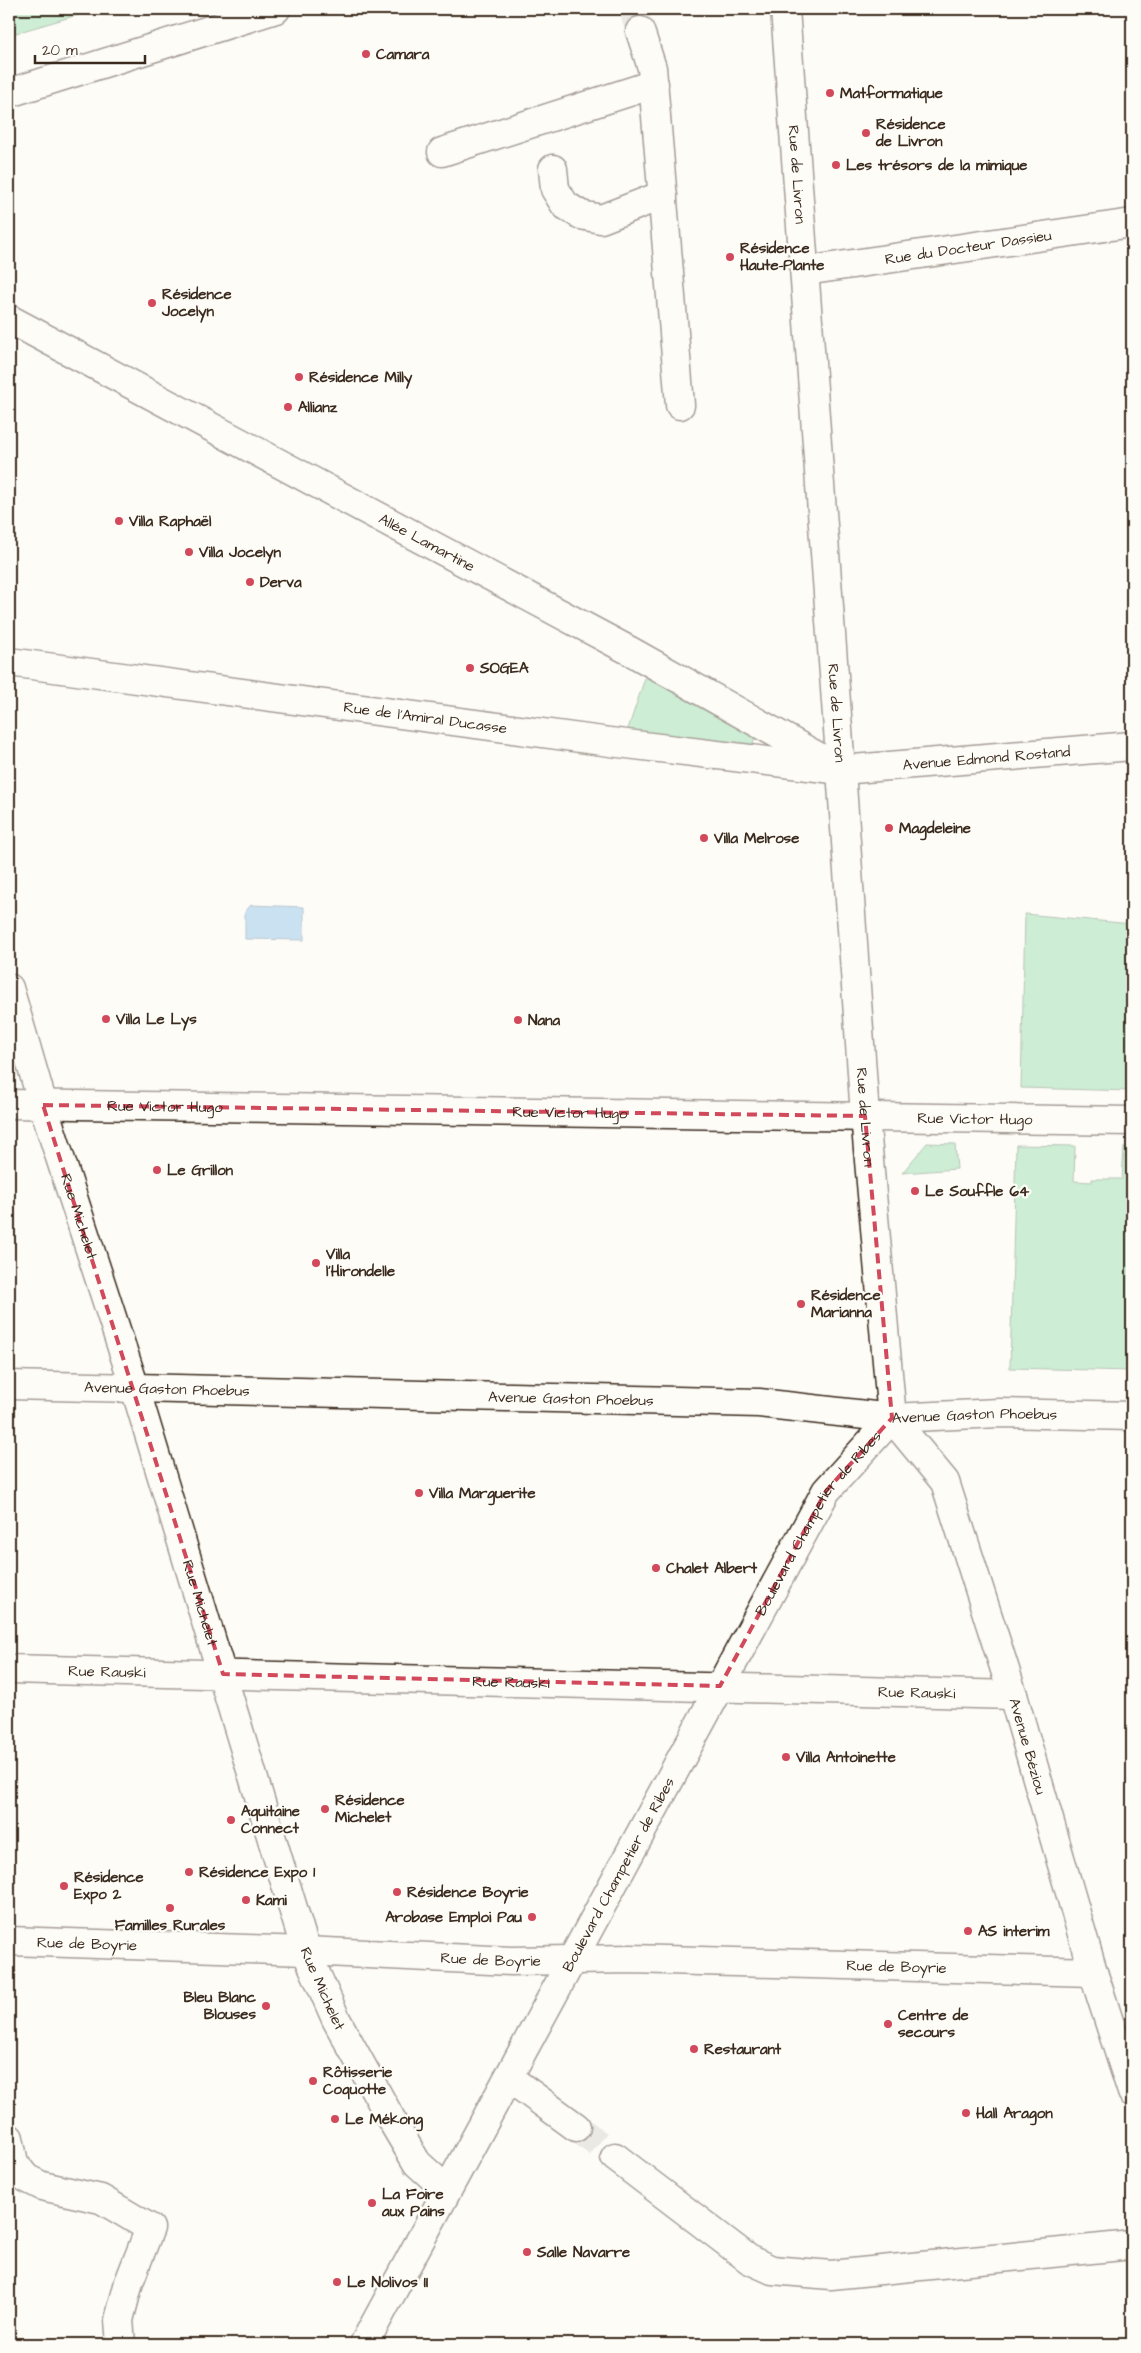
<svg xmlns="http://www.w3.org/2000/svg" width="1141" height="2353" font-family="'Architects Daughter',sans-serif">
  <rect width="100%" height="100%" fill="#fdfcf7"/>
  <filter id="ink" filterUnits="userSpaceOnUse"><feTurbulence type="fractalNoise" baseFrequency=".02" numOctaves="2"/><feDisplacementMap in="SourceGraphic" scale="10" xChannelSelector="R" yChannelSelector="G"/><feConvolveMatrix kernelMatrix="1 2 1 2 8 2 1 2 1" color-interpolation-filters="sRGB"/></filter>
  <g filter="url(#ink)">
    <g fill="#93dbab" stroke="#678264">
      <path d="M9,9H98L9,35Z"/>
      <path d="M648,669L758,730L750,751L626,735Z"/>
      <path d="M1025,914L1132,924V1091L1021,1088Z"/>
      <path d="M927,1143L955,1144L957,1169L902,1173Z"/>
      <path d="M1016,1145L1075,1146L1074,1181L1092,1182V1179H1122L1124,1147H1132V1371L1010,1368Z"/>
    </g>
    <path fill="#8bc2e9" stroke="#6b8598" d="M251,905L304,907V940L245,939V912Z"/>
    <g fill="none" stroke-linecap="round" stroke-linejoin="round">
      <g stroke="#d6d2cc" stroke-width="28" stroke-dasharray="28 14" stroke-linecap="butt">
        <path d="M633,9L640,31"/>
        <path d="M576,2127L615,2157"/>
      </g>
      <defs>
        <g id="minor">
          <path id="s1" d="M785,9L841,770L865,1116L892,1418"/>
          <path d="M640,31L652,68L680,405"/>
          <path d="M9,93L276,9"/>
          <path d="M442,152L654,84"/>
          <path d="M553,169L555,189L565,205L581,215L601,219L663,195"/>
          <path id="s2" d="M805,271L1132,223"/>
          <path id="s3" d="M9,319L632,652L831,764"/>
          <path id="s4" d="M9,662L610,742L841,770L1132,746"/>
          <path id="s5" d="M9,988L43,1105L135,1388L306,1951L336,2019L391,2119L417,2163L447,2190"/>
          <path id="s6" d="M9,1104L1132,1121"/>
          <path id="s7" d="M9,1385L759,1403L892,1418"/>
          <path id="s8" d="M892,1418L945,1482L1013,1695L1093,1972L1132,2092"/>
          <path id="s9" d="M9,1669L1013,1695"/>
          <path id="s10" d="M9,1941L306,1951L511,1961L631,1959L1093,1972"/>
          <path d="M509,2078L576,2127"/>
          <path d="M9,2138L14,2163L26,2178L42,2186L101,2199L150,2228L129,2282L119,2320L121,2344"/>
          <path d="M615,2157L750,2260L772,2270L831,2275L1132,2245"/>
        </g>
        <g id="major">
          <path id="s11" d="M364,2344L826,1491L892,1418L999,1413L1132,1416"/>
        </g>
      </defs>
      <use href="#minor" stroke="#3b2a1e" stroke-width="31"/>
      <use href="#major" stroke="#3b2a1e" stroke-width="31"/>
      <use href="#minor" stroke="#fdfcf7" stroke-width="28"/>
      <use href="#major" stroke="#fdfcf7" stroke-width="28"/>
    </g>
  </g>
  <path d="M0 0H1141V2353H0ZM43,1105L865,1116L892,1418L826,1491L720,1686L223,1674Z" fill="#fdfcf7" fill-opacity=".55" fill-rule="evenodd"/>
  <path fill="none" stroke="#d1495b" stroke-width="4" stroke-dasharray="10 6" stroke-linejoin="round" d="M43,1105L865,1116L892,1418L826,1491L720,1686L223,1674Z"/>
  <g fill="#d1495b" stroke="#fdfcf7" stroke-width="2">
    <circle cx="366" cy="54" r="5"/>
    <circle cx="830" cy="93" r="5"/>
    <circle cx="866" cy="133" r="5"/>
    <circle cx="836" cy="165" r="5"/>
    <circle cx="730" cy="257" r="5"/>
    <circle cx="152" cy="303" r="5"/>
    <circle cx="299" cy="377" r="5"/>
    <circle cx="288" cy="407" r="5"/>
    <circle cx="119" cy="521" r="5"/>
    <circle cx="189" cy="552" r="5"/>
    <circle cx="250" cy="582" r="5"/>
    <circle cx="470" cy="668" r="5"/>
    <circle cx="889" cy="828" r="5"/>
    <circle cx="704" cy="838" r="5"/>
    <circle cx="106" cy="1019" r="5"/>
    <circle cx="518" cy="1020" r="5"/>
    <circle cx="157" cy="1170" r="5"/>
    <circle cx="915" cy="1191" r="5"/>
    <circle cx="316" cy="1263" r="5"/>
    <circle cx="801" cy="1304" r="5"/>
    <circle cx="419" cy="1493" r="5"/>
    <circle cx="656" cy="1568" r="5"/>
    <circle cx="786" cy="1757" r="5"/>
    <circle cx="325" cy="1809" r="5"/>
    <circle cx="231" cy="1820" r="5"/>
    <circle cx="189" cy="1872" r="5"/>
    <circle cx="64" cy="1886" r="5"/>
    <circle cx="397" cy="1892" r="5"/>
    <circle cx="246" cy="1900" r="5"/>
    <circle cx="170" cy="1908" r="5"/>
    <circle cx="532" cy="1917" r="5"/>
    <circle cx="968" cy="1931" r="5"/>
    <circle cx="266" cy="2006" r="5"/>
    <circle cx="888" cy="2024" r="5"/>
    <circle cx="694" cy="2049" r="5"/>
    <circle cx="313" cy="2081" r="5"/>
    <circle cx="966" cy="2113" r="5"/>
    <circle cx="335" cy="2119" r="5"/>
    <circle cx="372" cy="2203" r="5"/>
    <circle cx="527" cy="2252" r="5"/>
    <circle cx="337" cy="2282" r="5"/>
  </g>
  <g text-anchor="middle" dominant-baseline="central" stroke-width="4.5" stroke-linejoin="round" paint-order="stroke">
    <g font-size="15" font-weight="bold" fill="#3b2a1e" stroke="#fdfcf7" text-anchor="start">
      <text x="376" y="54">Camara</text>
      <text x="840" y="93">Matformatique</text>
      <text x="876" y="124">Résidence<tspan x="876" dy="17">de Livron</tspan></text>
      <text x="846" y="165">Les trésors de la mimique</text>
      <text x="740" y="248">Résidence<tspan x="740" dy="17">Haute-Plante</tspan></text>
      <text x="162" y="294">Résidence<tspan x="162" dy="17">Jocelyn</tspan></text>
      <text x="309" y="377">Résidence Milly</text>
      <text x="298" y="407">Allianz</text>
      <text x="129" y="521">Villa Raphaël</text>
      <text x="199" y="552">Villa Jocelyn</text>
      <text x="260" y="582">Derva</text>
      <text x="480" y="668">SOGEA</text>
      <text x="899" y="828">Magdeleine</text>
      <text x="714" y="838">Villa Melrose</text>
      <text x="116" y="1019">Villa Le Lys</text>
      <text x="528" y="1020">Nana</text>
      <text x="167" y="1170">Le Grillon</text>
      <text x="925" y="1191">Le Souffle 64</text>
      <text x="326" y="1254">Villa<tspan x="326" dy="17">l'Hirondelle</tspan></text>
      <text x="811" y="1295">Résidence<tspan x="811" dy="17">Marianna</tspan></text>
      <text x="429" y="1493">Villa Marguerite</text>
      <text x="666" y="1568">Chalet Albert</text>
      <text x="796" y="1757">Villa Antoinette</text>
      <text x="335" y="1800">Résidence<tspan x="335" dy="17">Michelet</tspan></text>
      <text x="241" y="1811">Aquitaine<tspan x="241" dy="17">Connect</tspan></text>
      <text x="199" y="1872">Résidence Expo 1</text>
      <text x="74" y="1877">Résidence<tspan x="74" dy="17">Expo 2</tspan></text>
      <text x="407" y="1892">Résidence Boyrie</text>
      <text x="256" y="1900">Kami</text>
      <text x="522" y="1917" text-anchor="end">Arobase Emploi Pau</text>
      <text x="170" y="1925" text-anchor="middle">Familles Rurales</text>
      <text x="978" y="1931">AS interim</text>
      <text x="256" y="1997" text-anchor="end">Bleu Blanc<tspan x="256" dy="17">Blouses</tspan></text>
      <text x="898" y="2015">Centre de<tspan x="898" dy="17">secours</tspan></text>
      <text x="704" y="2049">Restaurant</text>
      <text x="323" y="2072">Rôtisserie<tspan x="323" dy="17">Coquotte</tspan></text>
      <text x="976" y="2113">Hall Aragon</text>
      <text x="345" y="2119">Le Mékong</text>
      <text x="382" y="2194">La Foire<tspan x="382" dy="17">aux Pains</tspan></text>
      <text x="537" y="2252">Salle Navarre</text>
      <text x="347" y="2282">Le Nolivos II</text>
    </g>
    <g font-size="15" fill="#3b2a1e" stroke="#fdfcf7">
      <text stroke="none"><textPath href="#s1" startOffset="166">Rue de Livron</textPath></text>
      <text stroke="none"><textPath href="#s2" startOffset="165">Rue du Docteur Dassieu</textPath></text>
      <text stroke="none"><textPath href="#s3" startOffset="474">Allée Lamartine</textPath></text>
      <text stroke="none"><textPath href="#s1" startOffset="706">Rue de Livron</textPath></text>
      <text stroke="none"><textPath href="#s4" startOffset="420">Rue de l'Amiral Ducasse</textPath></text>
      <text stroke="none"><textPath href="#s4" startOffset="985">Avenue Edmond Rostand</textPath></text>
      <text stroke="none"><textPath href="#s6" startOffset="156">Rue Victor Hugo</textPath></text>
      <text stroke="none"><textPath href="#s6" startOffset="561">Rue Victor Hugo</textPath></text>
      <text stroke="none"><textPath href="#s1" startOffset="1111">Rue de Livron</textPath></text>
      <text stroke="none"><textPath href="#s6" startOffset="966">Rue Victor Hugo</textPath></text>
      <text stroke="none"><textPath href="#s5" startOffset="239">Rue Michelet</textPath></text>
      <text stroke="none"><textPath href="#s7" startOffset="158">Avenue Gaston Phoebus</textPath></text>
      <text stroke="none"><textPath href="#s7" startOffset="562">Avenue Gaston Phoebus</textPath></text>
      <text stroke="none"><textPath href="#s11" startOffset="1151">Avenue Gaston Phoebus</textPath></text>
      <text stroke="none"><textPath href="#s11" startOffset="939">Boulevard Champetier de Ribes</textPath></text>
      <text stroke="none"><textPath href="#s5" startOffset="644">Rue Michelet</textPath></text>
      <text stroke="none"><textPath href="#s9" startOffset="98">Rue Rauski</textPath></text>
      <text stroke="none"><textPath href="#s9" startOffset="502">Rue Rauski</textPath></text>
      <text stroke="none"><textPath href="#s9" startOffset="908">Rue Rauski</textPath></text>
      <text stroke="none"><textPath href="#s8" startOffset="360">Avenue Béziou</textPath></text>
      <text stroke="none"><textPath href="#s11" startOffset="534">Boulevard Champetier de Ribes</textPath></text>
      <text stroke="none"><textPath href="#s10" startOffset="78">Rue de Boyrie</textPath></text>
      <text stroke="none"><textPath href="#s10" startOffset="482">Rue de Boyrie</textPath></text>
      <text stroke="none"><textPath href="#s10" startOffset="888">Rue de Boyrie</textPath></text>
      <text stroke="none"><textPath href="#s5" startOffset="1049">Rue Michelet</textPath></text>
    </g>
  </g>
  <rect width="1141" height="2353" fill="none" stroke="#fdfcf7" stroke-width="30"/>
  <rect x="15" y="15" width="1111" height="2323" fill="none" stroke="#3b2a1e" stroke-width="2" filter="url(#ink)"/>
  <path d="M35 55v8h110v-8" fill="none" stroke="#3b2a1e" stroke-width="2.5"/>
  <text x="42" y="55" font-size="15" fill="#3b2a1e" stroke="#fdfcf7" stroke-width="4" paint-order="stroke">20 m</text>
</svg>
